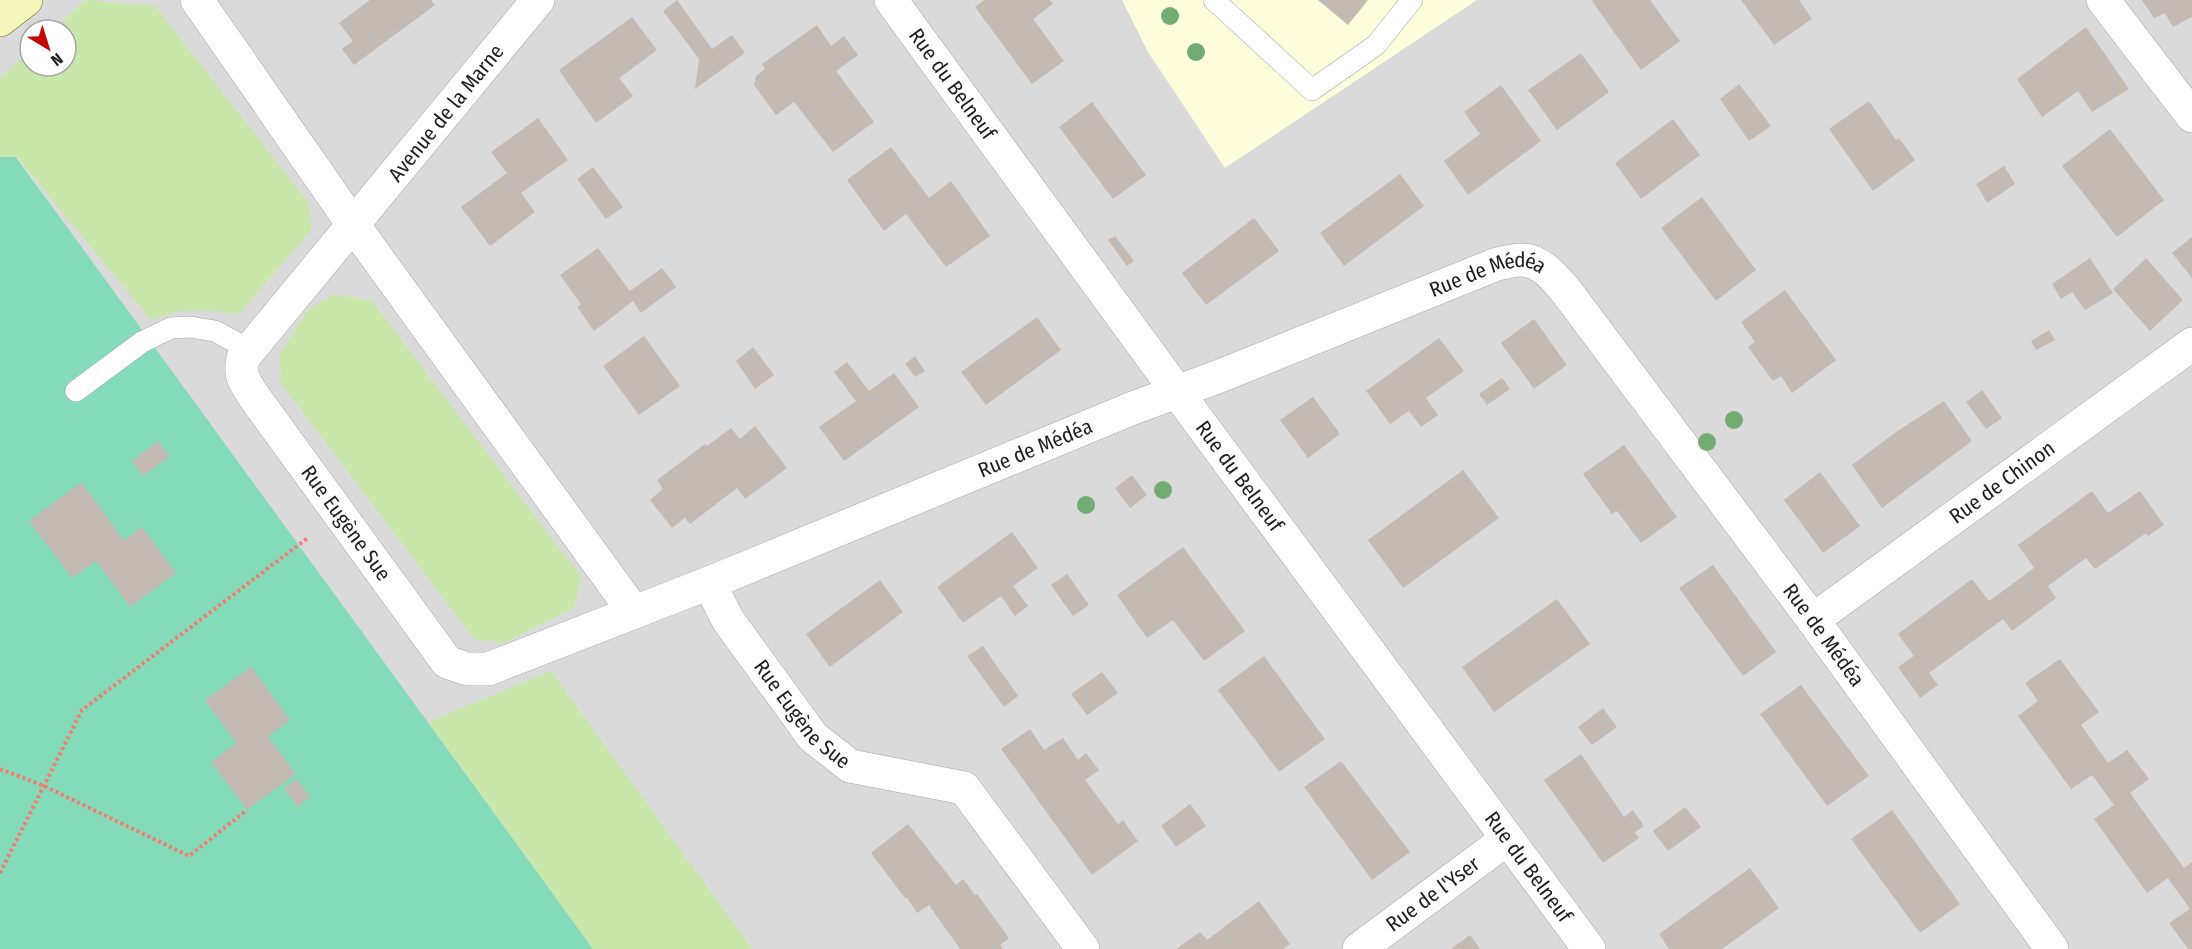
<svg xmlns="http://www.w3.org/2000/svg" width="2192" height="949" font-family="'Fira Sans Condensed',sans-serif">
  <rect width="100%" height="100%" fill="#eeebe4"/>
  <path fill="#dbdada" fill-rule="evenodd" d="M0,0H2192V949H593L382,671L17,157H0ZM30,30H66V66H30Z"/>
  <path fill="#fefedd" d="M1122,0H1477L1225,168L1148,52Z"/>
  <g fill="#c9e7ab">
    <path d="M85,0L155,6L308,202L312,229L239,314C206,310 183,307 151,320L17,157H0V78L30,51V66H66V30H53Z"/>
    <path d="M334,294L372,301L581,577L574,608L504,643L474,639L281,383L280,353L309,309Z"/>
    <path d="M551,671L752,949H593L428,722Z"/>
  </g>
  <path fill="#84dbb9" d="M0,157H16L593,949H0Z"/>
  <g fill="#c3bab3">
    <path d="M370,0H431L435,5L354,65L342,49L353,41L339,23Z"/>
    <path d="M677,0L712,49L732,35L745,53L695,89L699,59L663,11Z"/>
    <path d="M984,0H1050L1053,4L1033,19L1064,61L1032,84L975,7Z"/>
    <path d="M1318,0H1368L1348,25Z"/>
    <path d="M1593,0H1650L1680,41L1641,70L1592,1Z"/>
    <path d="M1741,0H1799L1812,19L1774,45Z"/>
    <path d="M2142,0H2192V17L2173,27L2165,13L2154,18Z"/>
    <path d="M632,17L657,50L619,78L633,96L596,123L559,70Z"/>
    <path d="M817,25L831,46L844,36L858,55L836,71L874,122L833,152L794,102L776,115L754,85L756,76L765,69L762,64Z"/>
    <path d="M2086,27L2129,89L2092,112L2078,91L2042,117L2017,79Z"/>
    <path d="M1581,53L1609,92L1557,130L1528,90Z"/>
    <path d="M1739,84L1771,126L1749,141L1720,99Z"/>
    <path d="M1501,85L1541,141L1468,195L1444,161L1480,134L1464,112Z"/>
    <path d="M1869,101L1896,140L1899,138L1915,160L1873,191L1829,129Z"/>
    <path d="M1092,102L1146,175L1113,199L1059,127Z"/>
    <path d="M538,118L568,160L521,193L535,212L490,246L461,207L507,173L491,152Z"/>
    <path d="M1673,119L1700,155L1641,199L1615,163Z"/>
    <path d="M2110,129L2164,200L2117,237L2062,166Z"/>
    <path d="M891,147L929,198L951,181L990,236L946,267L906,214L884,231L847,180Z"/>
    <path d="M2004,166L2015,184L1987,203L1976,184Z"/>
    <path d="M593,167L623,207L606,219L577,179Z"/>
    <path d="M1400,174L1424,206L1344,266L1320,233Z"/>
    <path d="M1702,197L1756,270L1716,301L1661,228Z"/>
    <path d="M1254,218L1279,251L1206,305L1182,273Z"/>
    <path d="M1115,236L1134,261L1127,266L1108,240Z"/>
    <path d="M2192,237V278L2172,253Z"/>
    <path d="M598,248L630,291L662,268L676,287L641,313L633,301L594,331L577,307L581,304L560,275Z"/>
    <path d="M2090,258L2113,293L2085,310L2072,292L2061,299L2052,284Z"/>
    <path d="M2146,258L2183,300L2150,331L2113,289Z"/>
    <path d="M1785,290L1836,360L1792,393L1781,376L1773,381L1748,347L1755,342L1741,322Z"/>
    <path d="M1037,317L1061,350L986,405L961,372Z"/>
    <path d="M1534,319L1567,365L1534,389L1501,343Z"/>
    <path d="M2049,330L2055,340L2036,350L2031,341Z"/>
    <path d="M644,336L680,386L639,415L603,366Z"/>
    <path d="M1439,338L1464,371L1426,398L1438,415L1421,427L1409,411L1390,424L1366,391Z"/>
    <path d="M753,347L774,375L755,389L736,361Z"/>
    <path d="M915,356L925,371L915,377L905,364Z"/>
    <path d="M847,362L869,391L894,373L919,407L844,461L819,427L856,401L834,372Z"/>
    <path d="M1502,378L1510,389L1487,405L1479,394Z"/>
    <path d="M1982,390L2002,418L1986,429L1966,402Z"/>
    <path d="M1313,397L1340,434L1308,458L1280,420Z"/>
    <path d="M1944,401L1972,441L1882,508L1852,465L1896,432Z"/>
    <path d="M755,426L787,468L745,499L737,488L690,524L685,518L672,528L650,500L663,489L657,480L705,444L707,446L731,428L740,439Z"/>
    <path d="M158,441L170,456L143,476L132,461Z"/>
    <path d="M1624,445L1677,517L1641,543L1617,511L1612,514L1583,474Z"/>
    <path d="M1463,470L1499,518L1403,588L1368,540Z"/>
    <path d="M1820,472L1860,526L1823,553L1784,500Z"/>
    <path d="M1132,475L1147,495L1130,508L1115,488Z"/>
    <path d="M81,482L124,540L142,527L176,573L130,607L96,561L72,578L29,521Z"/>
    <path d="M2092,491L2108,513L2140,491L2164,525L2148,536L2146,533L2095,569L2086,558L2048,586L2056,598L2012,631L2003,619L1929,673L1938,685L1920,698L1898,667L1914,656L1898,634L1972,579L1989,601L2034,568L2018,545Z"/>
    <path d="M1012,532L1038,568L1013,586L1028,606L1015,616L1001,596L963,623L937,587Z"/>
    <path d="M1183,547L1245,631L1204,661L1173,620L1147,638L1117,595Z"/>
    <path d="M1713,565L1776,652L1743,676L1679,588Z"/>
    <path d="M1067,574L1089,605L1073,616L1051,585Z"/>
    <path d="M880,580L903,612L830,667L806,634Z"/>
    <path d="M1557,599L1590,644L1494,712L1462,667Z"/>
    <path d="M983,646L1018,696L1004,707L967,656Z"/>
    <path d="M1264,656L1325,739L1279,772L1218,690Z"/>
    <path d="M2060,659L2099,712L2081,725L2108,763L2127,750L2149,779L2130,793L2184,868L2192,862V949H2188L2169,923L2190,909L2168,878L2147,893L2094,819L2114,805L2092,775L2071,789L2018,716L2038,701L2025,683Z"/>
    <path d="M251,667L290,720L268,737L296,774L247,810L211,762L236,743L205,700Z"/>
    <path d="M1102,672L1118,693L1087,715L1071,694Z"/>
    <path d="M1801,685L1869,776L1827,806L1760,714Z"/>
    <path d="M1603,708L1617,727L1592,745L1578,727Z"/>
    <path d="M1030,729L1044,750L1063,738L1078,760L1086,753L1099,770L1085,780L1118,824L1123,820L1138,841L1092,875L1001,749Z"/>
    <path d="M1581,754L1624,817L1633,810L1644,826L1635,832L1639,838L1603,863L1544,780Z"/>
    <path d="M1341,761L1410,852L1372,880L1304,787Z"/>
    <path d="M297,779L310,797L297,807L284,788Z"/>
    <path d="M1190,804L1206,826L1176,847L1161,826Z"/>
    <path d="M1685,807L1701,827L1668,851L1653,831Z"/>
    <path d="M1892,810L1960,904L1920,933L1851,839Z"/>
    <path d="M908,824L956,885L963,879L975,895L977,894L1009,938L1000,945L1003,949H960L929,905L917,913L907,898H905L871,853Z"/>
    <path d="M1750,868L1779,908L1722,949H1669L1659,934Z"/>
    <path d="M1259,901L1290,944L1283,949H1176L1200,932L1207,940Z"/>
    <path d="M1470,935L1480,949H1451Z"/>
  </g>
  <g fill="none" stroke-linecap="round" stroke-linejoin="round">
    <defs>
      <g id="lane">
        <path d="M1214,0L1312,90L1376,45L1412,0"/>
        <path d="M76,391L142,342L171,328L190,327L215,331L250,350"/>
      </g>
      <g id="street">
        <path d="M197,0L354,226L634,612"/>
        <path id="s1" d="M538,0L243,358C239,377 245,382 255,398L447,662L467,669H488L709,583L1133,408L1220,376L1497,264C1504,263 1513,260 1520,260C1540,259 1554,277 1566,291L1813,620L2052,949"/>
        <path id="s2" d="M891,0L1186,404L1589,949"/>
        <path d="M2103,0L2192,116"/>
        <path id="s3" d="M709,583L728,620L813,737L850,766L964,788L1083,949"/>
        <path id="s4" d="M1813,620L2192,344"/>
        <path id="s5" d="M1359,949L1507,839"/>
      </g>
      <path id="secondary" d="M0,20L26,0"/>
    </defs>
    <use href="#lane" stroke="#a4a4a4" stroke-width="22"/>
    <use href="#street" stroke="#a4a4a4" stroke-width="34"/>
    <use href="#secondary" stroke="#667108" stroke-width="34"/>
    <g stroke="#f57b6e" stroke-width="4" stroke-dasharray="3 3" stroke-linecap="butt">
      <path d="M0,769L44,786L189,856L247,810"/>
      <path d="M0,873L82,710L309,537"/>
    </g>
    <use href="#lane" stroke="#fff" stroke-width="21"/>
    <use href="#street" stroke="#fff" stroke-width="33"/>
    <use href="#secondary" stroke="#f4f7b9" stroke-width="33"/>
  </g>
  <g fill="#73ac73">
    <circle cx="1170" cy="16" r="9"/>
    <circle cx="1196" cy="52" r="9"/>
    <circle cx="1734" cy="420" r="9"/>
    <circle cx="1707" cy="442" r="9"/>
    <circle cx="1163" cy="490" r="9"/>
    <circle cx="1086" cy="505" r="9"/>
  </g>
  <g text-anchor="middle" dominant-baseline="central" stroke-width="4.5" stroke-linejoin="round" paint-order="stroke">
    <g font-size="21" fill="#1d1d1d" stroke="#fff">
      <text stroke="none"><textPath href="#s2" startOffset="104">Rue du Belneuf</textPath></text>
      <text transform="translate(446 113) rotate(-51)">Avenue de la Marne</text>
      <text stroke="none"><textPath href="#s1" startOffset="1952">Rue de Médéa</textPath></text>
      <text stroke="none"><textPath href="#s1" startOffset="1466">Rue de Médéa</textPath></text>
      <text stroke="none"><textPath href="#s2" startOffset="590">Rue du Belneuf</textPath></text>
      <text stroke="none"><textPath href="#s4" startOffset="234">Rue de Chinon</textPath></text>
      <text stroke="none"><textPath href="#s1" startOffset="662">Rue Eugène Sue</textPath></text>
      <text stroke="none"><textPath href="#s1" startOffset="2474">Rue de Médéa</textPath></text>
      <text stroke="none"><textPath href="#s3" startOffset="162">Rue Eugène Sue</textPath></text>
      <text stroke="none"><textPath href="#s2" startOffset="1076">Rue du Belneuf</textPath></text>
      <text stroke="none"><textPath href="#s5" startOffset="92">Rue de l'Yser</textPath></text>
    </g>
  </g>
  <g transform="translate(48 48) rotate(142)"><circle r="28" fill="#ffffff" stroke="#a5a5a5" stroke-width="1.5"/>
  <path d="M0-4.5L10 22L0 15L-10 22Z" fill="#c40607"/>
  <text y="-9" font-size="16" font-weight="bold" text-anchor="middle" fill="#1d1d1d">N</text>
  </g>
</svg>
